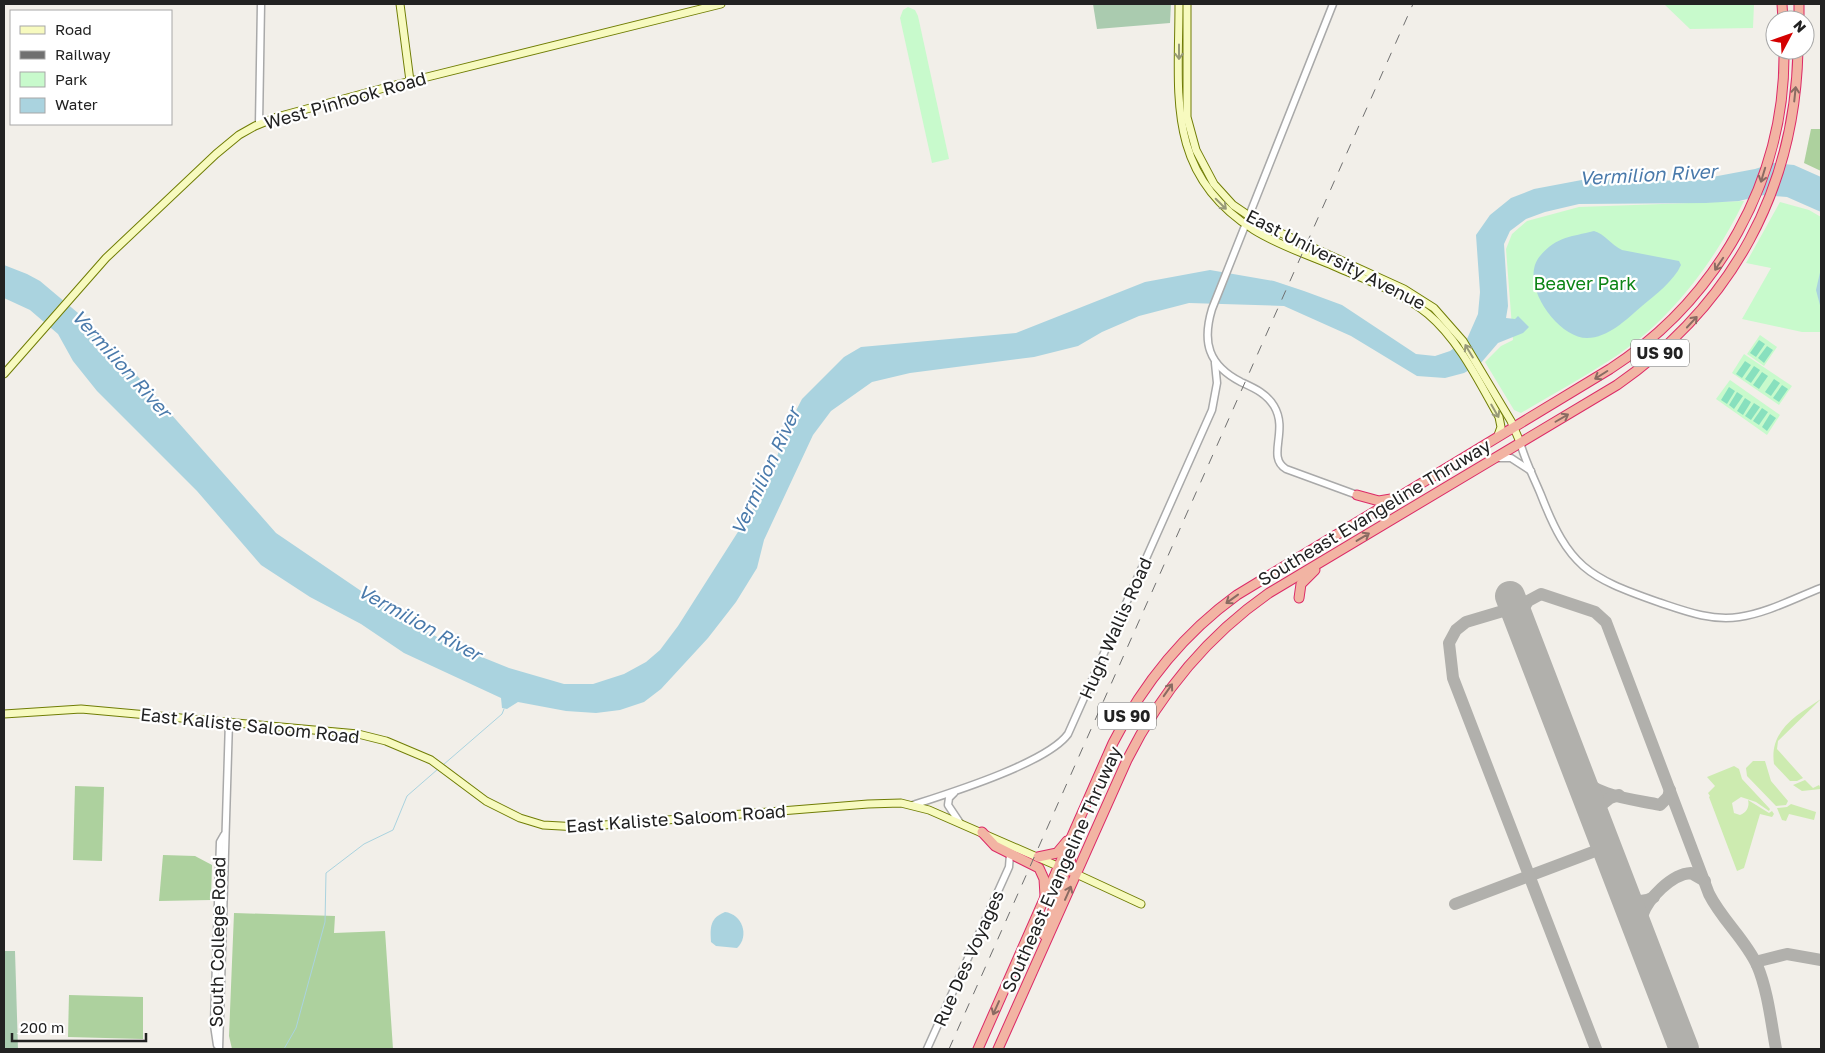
<svg xmlns="http://www.w3.org/2000/svg" width="1825" height="1053" font-family="'Golos Text',sans-serif">
  <rect width="100%" height="100%" fill="#f2efe9"/>
  <g fill="#cdebb0">
    <path d="M1821,699L1778,741L1777,749L1803,778L1797,781H1790L1774,764C1769,730 1797,715 1821,699Z"/>
    <path d="M1753,761H1765L1771,781L1788,801L1786,805L1776,806L1747,776L1746,768Z"/>
    <path d="M1734,766L1739,769L1742,779L1770,809L1769,811L1756,802L1741,797L1732,803L1734,813L1740,815C1746,813 1750,807 1748,800L1769,813L1772,811L1774,814L1772,817L1760,814L1744,868L1737,871L1709,797L1710,796L1708,793L1715,786L1707,777Z"/>
    <path d="M1805,780L1813,788L1819,785L1821,789L1802,791L1793,785Z"/>
    <path d="M1791,804L1816,812L1814,820L1789,814L1786,821L1782,820L1777,808L1787,807Z"/>
  </g>
  <g fill="#add19e">
    <path d="M1811,129H1821V171L1804,163Z"/>
    <path d="M75,786L104,787L102,861L73,860Z"/>
    <path d="M163,855L195,856L212,865L211,900L159,901Z"/>
    <path d="M234,913L335,916L334,933L385,931L393,1049H232L229,1036Z"/>
    <path d="M69,995L143,997V1039L68,1037Z"/>
  </g>
  <g fill="#aacbaf">
    <path d="M1093,4H1171L1170,23L1097,29Z"/>
    <path d="M4,951H15L18,1049H4Z"/>
  </g>
  <g fill="#c8facc">
    <path d="M1664,4H1754L1753,28L1690,29Z"/>
    <path d="M908,7L915,10L918,16L949,159L932,163L900,18L903,10Z"/>
    <path d="M1744,201C1714,263 1669,323 1610,360C1581,379 1551,395 1521,413L1514,410L1485,362L1501,346L1513,340L1506,249L1512,234L1527,221L1579,207Z"/>
    <path d="M1780,202L1809,210L1821,217V332H1802L1742,319L1771,268L1746,263Z"/>
    <path d="M1760,335L1777,347L1764,366L1747,354Z"/>
    <path d="M1744,354L1792,386L1779,405L1732,373Z"/>
    <path d="M1730,380L1780,415L1767,435L1716,399Z"/>
  </g>
  <g fill="#88e0be">
    <path d="M1759,340L1765,344L1756,357L1750,353Z"/>
    <path d="M1767,346L1773,350L1764,363L1758,358Z"/>
    <path d="M1745,361L1751,365L1742,378L1736,374Z"/>
    <path d="M1754,366L1760,370L1751,383L1745,379Z"/>
    <path d="M1762,372L1768,376L1759,389L1753,385Z"/>
    <path d="M1774,379L1780,383L1771,396L1765,392Z"/>
    <path d="M1782,385L1788,389L1779,402L1773,398Z"/>
    <path d="M1729,387L1735,391L1727,404L1721,400Z"/>
    <path d="M1737,392L1743,396L1734,409L1729,405Z"/>
    <path d="M1745,398L1751,402L1743,415L1737,411Z"/>
    <path d="M1754,403L1760,407L1751,420L1745,416Z"/>
    <path d="M1762,408L1768,412L1759,425L1753,421Z"/>
    <path d="M1770,414L1776,418L1767,431L1762,427Z"/>
  </g>
  <g fill="#aad3df">
    <path d="M1774,163L1794,165L1821,177V212L1787,197L1764,195L1739,201L1706,203L1579,204L1545,212L1526,219L1510,231L1504,244L1508,306L1506,318L1515,319L1518,316L1529,327L1523,333L1498,343L1480,364L1464,373L1445,378L1417,376L1351,336L1284,306L1189,303L1139,316L1102,332L1078,346L1034,357L910,373L872,382L831,411L813,435L764,540L757,568L736,602L708,638L661,689L644,702L620,710L596,713L566,711L518,702L507,709L502,708L501,698L404,653L361,624L310,597L261,565L197,491L97,391L73,361L58,334L30,310L4,298V265L27,274L40,281L78,313L117,353L276,533L367,595L447,643L509,668L564,684H593L624,674L646,662L660,650L678,626L757,502L774,467L784,434L802,399L844,357L861,347L1016,333L1145,282L1210,270L1274,281L1304,291L1342,305L1416,354L1435,356L1450,351L1467,339L1478,314L1480,292L1476,235L1490,215L1511,198L1534,189L1587,179L1691,181L1755,169Z"/>
    <path d="M1594,231C1605,234 1611,245 1622,250L1679,261L1681,265C1674,281 1655,295 1642,306C1627,319 1608,338 1587,338C1557,338 1518,282 1540,256C1557,236 1571,237 1594,231Z"/>
    <path d="M1821,268V309L1816,290Z"/>
    <path d="M725,912C742,914 750,936 737,948L716,946L711,942C710,927 710,918 725,912Z"/>
  </g>
  <g fill="none" stroke-linecap="round" stroke-linejoin="round">
    <g stroke="#aad3df" stroke-width="1">
      <path d="M443,765L502,714L504,709"/>
      <path d="M284,1049L296,1028L325,922L326,873L364,844L393,830L407,796L438,769"/>
    </g>
    <g stroke="#b1b0ac" stroke-width="12">
      <path d="M1578,774C1595,797 1633,799 1660,805L1668,797L1670,790"/>
      <path d="M1597,822L1600,806L1610,798L1619,795"/>
      <path d="M1623,891C1633,901 1642,904 1654,897"/>
      <path d="M1455,904L1606,847"/>
      <path d="M1640,936C1641,929 1640,922 1642,916C1648,898 1672,874 1691,873L1705,881"/>
      <path d="M1757,965L1759,961L1787,954L1821,960"/>
      <path d="M1596,1049L1453,678L1449,643L1456,630L1466,622L1503,611L1518,617L1528,601L1541,594L1595,612L1606,622L1709,894C1722,920 1745,939 1757,965C1768,991 1771,1022 1776,1049"/>
    </g>
    <path stroke="#b1b0ac" stroke-width="30" d="M1510,596L1684,1049"/>
    <defs>
      <g id="tertiary">
        <path d="M1333,4L1212,309C1202,342 1208,365 1241,382C1254,388 1266,393 1274,406C1289,431 1266,457 1286,469L1357,495"/>
        <path d="M259,124L261,4"/>
        <path d="M1520,442C1525,461 1534,478 1541,495C1569,567 1587,577 1658,602C1685,611 1710,621 1739,617C1767,613 1795,598 1821,588"/>
        <path d="M1497,458H1511L1531,471"/>
        <path d="M954,793L949,798L948,805L960,823"/>
        <path d="M913,805C950,793 1047,763 1068,734L1212,410L1217,383L1215,363"/>
        <path d="M217,1045L214,1025L220,842L224,835"/>
        <path d="M219,1049L229,721"/>
        <path d="M927,1049L1009,867L1010,854"/>
      </g>
      <g id="secondary">
        <path d="M400,4L410,81"/>
        <path d="M1179,4C1179,95 1165,174 1254,230C1278,245 1308,255 1334,266C1366,280 1401,292 1428,314C1459,340 1479,382 1499,417L1501,427L1497,438"/>
        <path d="M1187,4V117L1196,150L1214,184L1233,205L1261,224L1404,289L1434,308L1463,341L1511,421L1520,442"/>
        <path d="M4,374L106,258L216,154L239,135L255,126L277,117L399,84L721,4"/>
        <path d="M4,714L81,709L358,734L386,741L431,760L486,801L520,818L543,825L579,827L868,804L901,803L929,810L1062,868"/>
        <path d="M1072,872L1141,904"/>
      </g>
      <g id="trunk">
        <path d="M1782,4L1783,20"/>
        <path d="M1799,20V4"/>
        <path d="M1357,495L1379,501L1391,499"/>
        <path d="M1299,598L1301,584L1315,570"/>
        <path d="M982,832L995,846L1039,868L1044,879L1045,896"/>
        <path d="M1038,857L1057,853L1067,841"/>
        <path d="M1070,871L1071,848"/>
        <path d="M1044,935L1064,880V868"/>
        <path d="M978,1049L1113,743C1143,684 1183,634 1237,595L1610,369C1717,300 1786,179 1784,50"/>
        <path d="M998,1049L1127,760C1161,692 1206,637 1269,593L1617,385C1732,305 1795,190 1798,50"/>
      </g>
    </defs>
    <use href="#tertiary" stroke="#a9a9a9" stroke-width="9"/>
    <use href="#secondary" stroke="#707d05" stroke-width="9"/>
    <use href="#trunk" stroke="#dc2a67" stroke-width="11"/>
    <use href="#tertiary" stroke="#fff" stroke-width="6"/>
    <use href="#secondary" stroke="#f7fabf" stroke-width="7"/>
    <use href="#trunk" stroke="#f2b4a3" stroke-width="9"/>
    <path stroke="#707070" stroke-width="1" stroke-dasharray="10 10" stroke-linecap="butt" d="M949,1049L1413,4"/>
  </g>
  <defs><path id="oneway-shaft" d="M-6 0H5M1.5-3L5.5 0L1.5 3" fill="none" stroke-width="1.6" stroke-linecap="round" stroke-linejoin="round" transform="scale(1.25)"/></defs>
  <g stroke="#979978">
    <use href="#oneway-shaft" transform="translate(1179 52) rotate(90)"/>
    <use href="#oneway-shaft" transform="translate(1221 204) rotate(45)"/>
    <use href="#oneway-shaft" transform="translate(1469 351) rotate(-121)"/>
    <use href="#oneway-shaft" transform="translate(1495 411) rotate(60)"/>
  </g>
  <g stroke="#8a6b62">
    <use href="#oneway-shaft" transform="translate(1795 94) rotate(-84)"/>
    <use href="#oneway-shaft" transform="translate(1763 175) rotate(107)"/>
    <use href="#oneway-shaft" transform="translate(1719 264) rotate(124)"/>
    <use href="#oneway-shaft" transform="translate(1692 322) rotate(-47)"/>
    <use href="#oneway-shaft" transform="translate(1601 375) rotate(148)"/>
    <use href="#oneway-shaft" transform="translate(1562 418) rotate(-30)"/>
    <use href="#oneway-shaft" transform="translate(1363 537) rotate(-31)"/>
    <use href="#oneway-shaft" transform="translate(1232 599) rotate(144)"/>
    <use href="#oneway-shaft" transform="translate(1168 690) rotate(-55)"/>
    <use href="#oneway-shaft" transform="translate(1068 893) rotate(-66)"/>
    <use href="#oneway-shaft" transform="translate(996 1008) rotate(114)"/>
  </g>
  <g text-anchor="middle" dominant-baseline="central" stroke-width="4.5" stroke-linejoin="round" paint-order="stroke">
    <g fill="#fff" stroke="#646464" stroke-width="1">
      <rect x="1631" y="339.5" width="58" height="27" rx="4"/>
      <rect x="1098" y="702.5" width="58" height="27" rx="4"/>
    </g>
    <g font-size="16" font-weight="bold" fill="#222">
      <text x="1660" y="353">US 90</text>
      <text x="1127" y="716">US 90</text>
    </g>
    <g font-size="18" fill="#222" stroke="#fff">
      <text transform="translate(345 100) rotate(-16)">West Pinhook Road</text>
      <text transform="translate(1336 259) rotate(27)">East University Avenue</text>
      <text transform="translate(1374 512) rotate(-31)">Southeast Evangeline Thruway</text>
      <text transform="translate(1115 628) rotate(-66)">Hugh Wallis Road</text>
      <text transform="translate(250 725) rotate(6)">East Kaliste Saloom Road</text>
      <text transform="translate(676 818) rotate(-4)">East Kaliste Saloom Road</text>
      <text transform="translate(1061 869) rotate(-66)">Southeast Evangeline Thruway</text>
      <text transform="translate(217 942) rotate(-89)">South College Road</text>
      <text transform="translate(968 958) rotate(-66)">Rue Des Voyages</text>
    </g>
    <g font-size="18" fill="#0c8416" stroke="#fff">
      <text x="1585" y="283">Beaver Park</text>
    </g>
    <g font-size="19" font-style="italic" fill="#4a7aab" stroke="#fff">
      <text transform="translate(1648 174) rotate(-3)">Vermilion River</text>
      <text transform="translate(122 363) rotate(48)">Vermilion River</text>
      <text transform="translate(765 471) rotate(-65)">Vermilion River</text>
      <text transform="translate(420 622) rotate(29)">Vermilion River</text>
    </g>
  </g>
  <rect width="1825" height="1053" fill="none" stroke="#222222" stroke-width="10"/>
  <rect x="10" y="10" width="162" height="115" fill="#ffffff" stroke="#a7a7a7"/>
  <rect x="20" y="26" width="25" height="8" fill="#f7fabf" stroke="#a7a7a7"/>
  <text x="55" y="35" font-size="15" fill="#222222">Road</text>
  <rect x="20" y="51" width="25" height="8" fill="#707070" stroke="#a7a7a7"/>
  <text x="55" y="60" font-size="15" fill="#222222">Railway</text>
  <rect x="20" y="72" width="25" height="15" fill="#c8facc" stroke="#a7a7a7"/>
  <text x="55" y="85" font-size="15" fill="#222222">Park</text>
  <rect x="20" y="98" width="25" height="15" fill="#aad3df" stroke="#a7a7a7"/>
  <text x="55" y="110" font-size="15" fill="#222222">Water</text>
  <g transform="translate(1790 35) rotate(49)"><circle r="24" fill="#ffffff" stroke="#a7a7a7"/>
  <path d="M0-4L9 19L0 12L-9 19Z" fill="#d40000"/>
  <text y="-8" font-size="14" font-weight="bold" text-anchor="middle" fill="#222222">N</text>
  </g>
  <path d="M12 1033v8h134v-8" fill="none" stroke="#222222" stroke-width="2.5"/>
  <text x="20" y="1033" font-size="15" fill="#222222" stroke="#ffffff" stroke-width="4" paint-order="stroke">200 m</text>
</svg>
